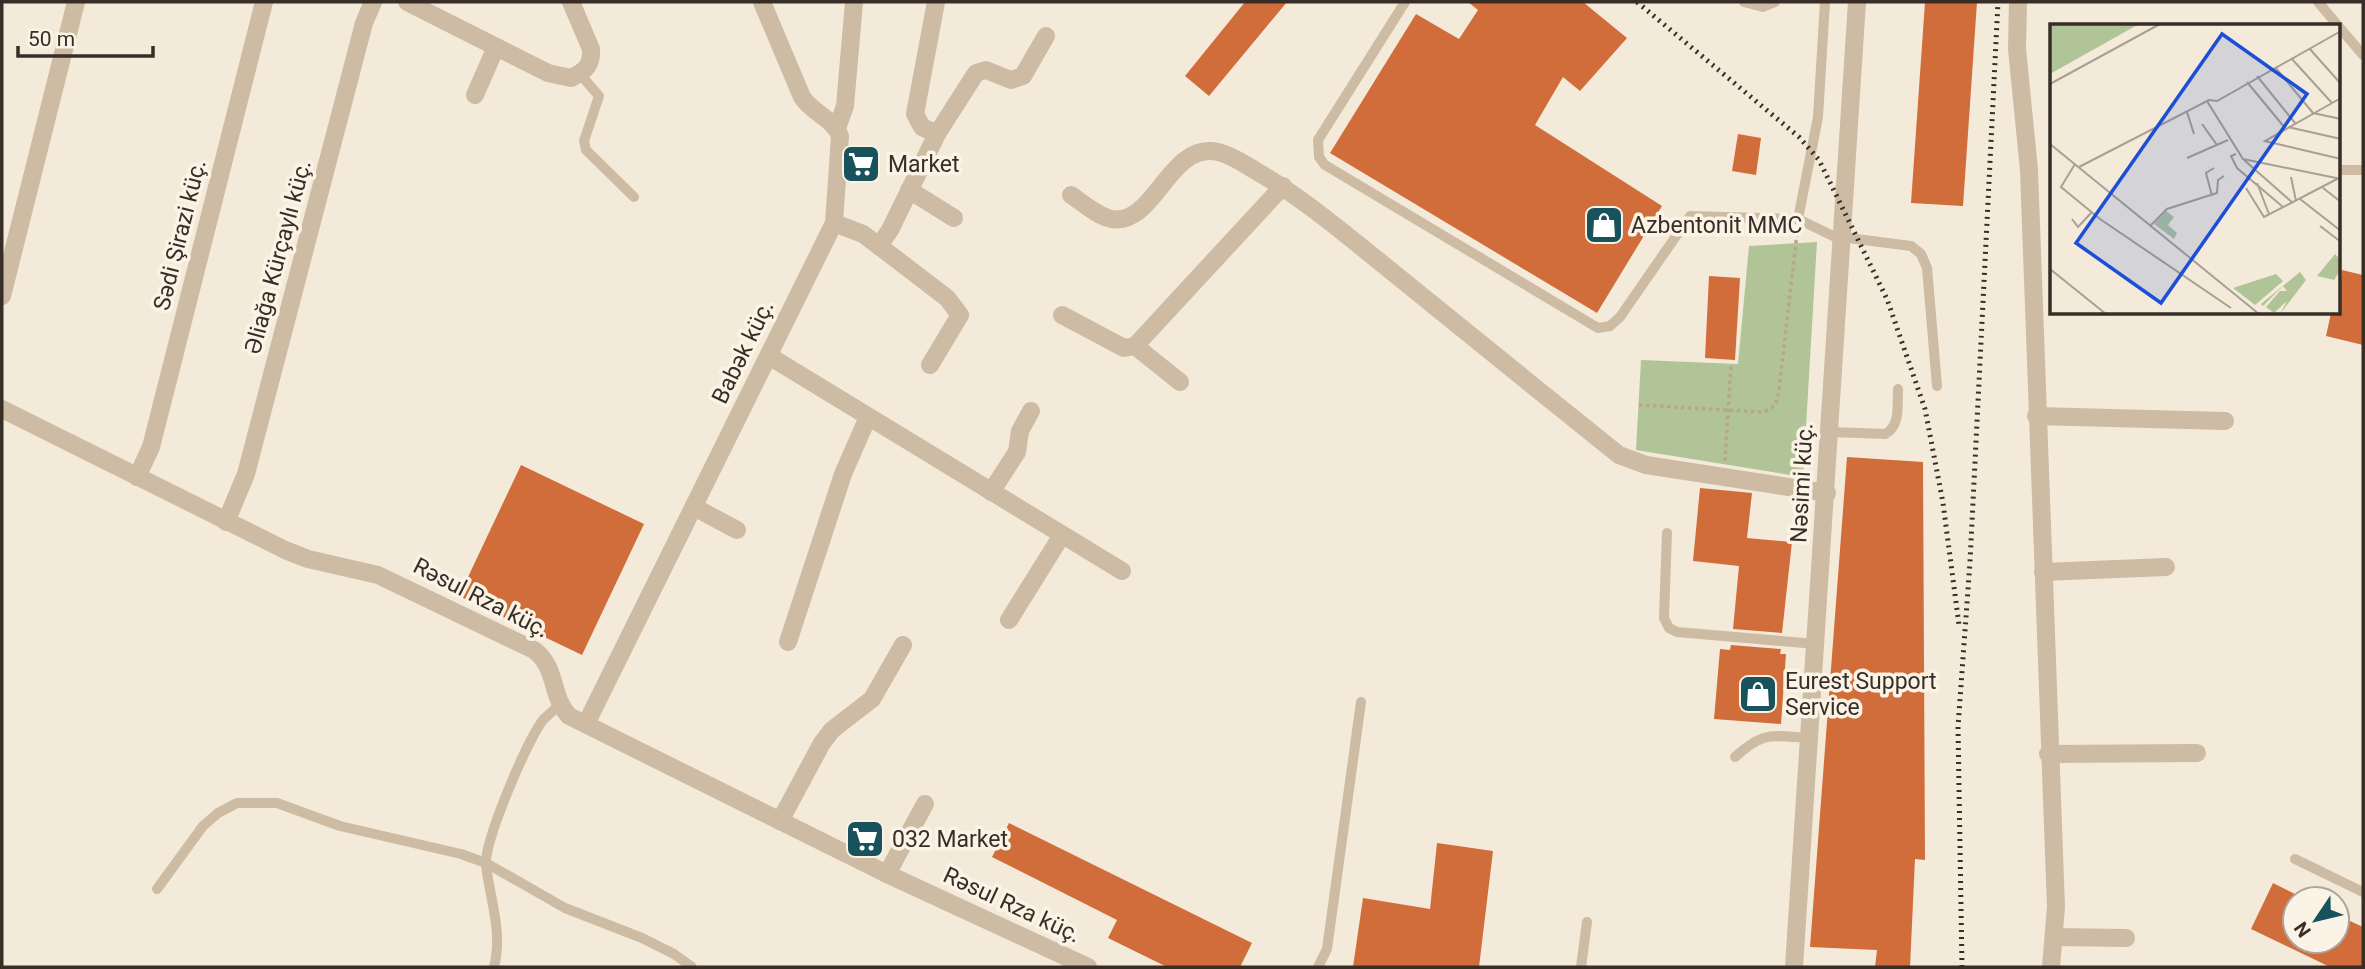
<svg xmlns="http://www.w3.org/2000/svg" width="2365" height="969" font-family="Roboto,sans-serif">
  <rect width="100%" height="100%" fill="#f4ead9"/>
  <path fill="#b1c498" d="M1817,242L1803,477L1636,450L1641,360L1738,364L1749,246Z"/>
  <g fill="#d16d3a">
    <path d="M1245,2H1287L1209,96L1185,76Z"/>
    <path d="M1468,2H1583L1627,38L1580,91L1563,77L1535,125L1662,206L1597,313L1330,153L1416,14L1459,39L1478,10Z"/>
    <path d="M1925,2H1977L1963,206L1911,203Z"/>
    <path d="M1738,134L1761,138L1756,175L1732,171Z"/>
    <path d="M2342,270L2363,275V345L2326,336L2331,313H2339Z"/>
    <path d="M1709,276L1740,278L1735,360L1705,358Z"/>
    <path d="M1847,457L1923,462L1925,860L1915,859L1910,967H1875L1877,950L1810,947Z"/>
    <path d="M521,465L644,524L582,655L459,596Z"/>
    <path d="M1700,488L1752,493L1747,538L1792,542L1782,633L1733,629L1739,566L1693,561Z"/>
    <path d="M1731,645L1781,649L1780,654H1786L1781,724L1714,719L1720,649L1730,650Z"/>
    <path d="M1009,823L1252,943L1240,967H1167L1108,938L1117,920L992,857Z"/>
    <path d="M1437,843L1493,851L1479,967H1353L1363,898L1430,909Z"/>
    <path d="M2273,883L2295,894V941H2337V915L2363,927V967H2330L2251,929Z"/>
  </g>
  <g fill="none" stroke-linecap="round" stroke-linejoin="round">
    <g stroke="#b9a58e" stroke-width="3.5" stroke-dasharray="3.5 3.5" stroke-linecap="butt">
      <path d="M1639,405L1762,412C1775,409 1777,403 1779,390L1797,233"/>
      <path d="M1725,461L1731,364"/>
    </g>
    <g stroke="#cdbba4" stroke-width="10">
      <path d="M1405,2L1318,140L1319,157L1325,165L1598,328L1610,326L1620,317L1690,216L1798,219L1833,236L1911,246L1921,254L1927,268L1937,386"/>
      <path d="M1744,2L1763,7L1775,2"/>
      <path d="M2318,2L2363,55"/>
      <path d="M580,74L599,96L584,141L586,150L634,197"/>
      <path d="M2339,170H2363"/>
      <path d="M1798,219L1818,117L1825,2"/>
      <path d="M1830,432L1885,434C1901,426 1897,404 1898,389"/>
      <path d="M1667,533L1664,618L1669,628L1677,632L1816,644"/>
      <path d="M1735,757C1765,730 1771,736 1810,738"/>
      <path d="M2295,859L2363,892"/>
      <path d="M157,889L203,826L218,813L237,803H277L340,826L461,854L486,863L565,908L642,938L674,954L692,967"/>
      <path d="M494,967C503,932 490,900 486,865C484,841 527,741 543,720C548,715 554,710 559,705"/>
      <path d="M1318,967L1327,949L1361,702"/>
      <path d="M1581,967L1587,922"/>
    </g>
    <g stroke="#cdbba4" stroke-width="18">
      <path d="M407,2L548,73L571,78C585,71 592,66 591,49L571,2"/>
      <path d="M2018,2L2017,49L2029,170L2056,907L2051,967"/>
      <path d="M475,95L496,47"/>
      <path d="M837,128L845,106L854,2"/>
      <path d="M937,134L976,73L986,70L1011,80L1023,76L1046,36"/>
      <path d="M909,190L954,218"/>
      <path d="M1071,195C1083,203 1097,216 1112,219C1155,226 1169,141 1218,152C1232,155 1244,164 1256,171C1301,197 1339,229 1380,262C1459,326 1539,391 1619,455L1646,465L1827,493"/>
      <path d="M834,223L863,234L879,246L890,230L937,134L922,127L915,114L936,2"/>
      <path d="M879,246L947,298L960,315L930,365"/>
      <path d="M2,296L76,2"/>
      <path d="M1062,315L1124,348L1135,346L1283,186"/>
      <path d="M1135,346L1180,382"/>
      <path d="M769,356L1122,571"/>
      <path d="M2,409L285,550L308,559L378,575L534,650C558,668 550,696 569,716L887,874L1088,967"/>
      <path d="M2036,416L2225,421"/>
      <path d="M137,477L151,447L264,2"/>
      <path d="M991,492L1017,452L1020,431L1031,411"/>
      <path d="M694,507L737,530"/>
      <path d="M226,522L246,474L364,23L373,2"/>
      <path d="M2043,572L2166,567"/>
      <path d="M1009,620L1062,535"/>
      <path d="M788,642L843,474L868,417"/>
      <path d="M586,724L834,223L840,136C833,118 812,113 802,97L762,2"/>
      <path d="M2048,754L2197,753"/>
      <path d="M780,821L822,743L832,730L872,699L903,645"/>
      <path d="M887,874L925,804"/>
      <path d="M2054,937L2126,938"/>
    </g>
    <path stroke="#cdbba4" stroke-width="18" d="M1794,967L1857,2"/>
    <g stroke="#382e27" stroke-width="5" stroke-dasharray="2 5" stroke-linecap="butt">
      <path d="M1637,2L1799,137L1819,160L1887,299L1925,409L1943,503L1959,625"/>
      <path d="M1962,967L1958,727L1970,562L1998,2"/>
    </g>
  </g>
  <defs>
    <symbol id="supermarket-square" viewBox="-11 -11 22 22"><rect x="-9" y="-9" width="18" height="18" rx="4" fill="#18525d" stroke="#fbf3e6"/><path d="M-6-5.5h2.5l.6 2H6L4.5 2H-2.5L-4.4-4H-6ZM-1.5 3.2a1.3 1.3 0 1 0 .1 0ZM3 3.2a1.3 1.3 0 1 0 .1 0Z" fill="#fff"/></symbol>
    <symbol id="shop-square" viewBox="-11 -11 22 22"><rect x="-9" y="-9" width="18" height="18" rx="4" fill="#18525d" stroke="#fbf3e6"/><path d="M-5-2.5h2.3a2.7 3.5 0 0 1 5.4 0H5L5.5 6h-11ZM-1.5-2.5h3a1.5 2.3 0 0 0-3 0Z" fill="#fff"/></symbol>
  </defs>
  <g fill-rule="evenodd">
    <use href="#supermarket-square" x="839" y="142" width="44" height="44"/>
    <use href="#shop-square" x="1582" y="203" width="44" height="44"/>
    <use href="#shop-square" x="1736" y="672" width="44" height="44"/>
    <use href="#supermarket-square" x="843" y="817" width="44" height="44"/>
  </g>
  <g text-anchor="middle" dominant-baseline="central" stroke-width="7" stroke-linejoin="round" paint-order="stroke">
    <g font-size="23" fill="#382e27" stroke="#fbf3e6" text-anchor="start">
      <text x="888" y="164">Market</text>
      <text x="1631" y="225">Azbentonit MMC</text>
      <text x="1785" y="681">Eurest Support<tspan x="1785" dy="26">Service</tspan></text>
      <text x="892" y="839">032 Market</text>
    </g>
    <g font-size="23" fill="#382e27" stroke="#fbf3e6">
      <text transform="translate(180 235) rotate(-76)">Sədi Şirazi küç.</text>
      <text transform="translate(278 257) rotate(-75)">Əliağa Kürçaylı küç.</text>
      <text transform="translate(743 352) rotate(-64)">Babək küç.</text>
      <text transform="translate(1802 483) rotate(-87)">Nəsimi küç.</text>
      <text transform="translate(481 598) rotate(27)">Rəsul Rza küç.</text>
      <text transform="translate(1012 905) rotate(25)">Rəsul Rza küç.</text>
    </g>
  </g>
  <g transform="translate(2050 24)">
    <rect width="290" height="290" fill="#f4ead9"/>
    <path d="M0,0H89L0,50ZM116,187L124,193L118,201L127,209L124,215L104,200ZM285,230L290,235V247L284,256L267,252ZM250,248L256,256L230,290L237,277L224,289L216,283L230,267H237L233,262L213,282L211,280ZM226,250L233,257L205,281L183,264Z" fill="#b1c498"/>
    <path fill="none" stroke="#a99f92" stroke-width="2" d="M259,24L291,60M241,34L282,79M225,43L263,89L291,95M207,52L245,99M197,58L235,104M0,60L110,0M291,74L215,117L291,135M157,77L193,135L291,155M137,88L144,110M152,100L167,121M238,103L291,115M0,120L209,290M186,130L181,132L187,144L233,183M137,134L178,116M194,136L243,179M25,140L11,163L50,195L181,284M29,143L159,76L167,77L291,7M241,153L246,177M207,159L219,190M196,164L214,193L289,154M273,164L291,178M162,172L156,149L164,144M250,175L291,207M22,195L28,203L42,188M101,201L117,185L167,169L168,156L174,152M270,202L291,218M0,245L56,290"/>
    <path fill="#1d4ed8" fill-opacity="0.15" stroke="#1d4ed8" stroke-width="3.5" d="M172,10L257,70L111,279L26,219Z"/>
    <rect width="290" height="290" fill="none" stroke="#382e27" stroke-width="3.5"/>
  </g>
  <rect width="2365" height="969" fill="none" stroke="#382e27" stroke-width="7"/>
  <g transform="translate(2316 920) rotate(235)"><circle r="33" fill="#fbf3e6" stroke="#ada49a" stroke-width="2"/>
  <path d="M0-5L12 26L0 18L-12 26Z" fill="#18525d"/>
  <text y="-10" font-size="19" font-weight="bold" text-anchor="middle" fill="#382e27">N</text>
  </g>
  <path d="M18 46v10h135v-10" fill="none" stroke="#382e27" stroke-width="3.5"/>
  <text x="28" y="46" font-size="21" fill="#382e27" stroke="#fbf3e6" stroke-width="5" paint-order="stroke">50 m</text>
</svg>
